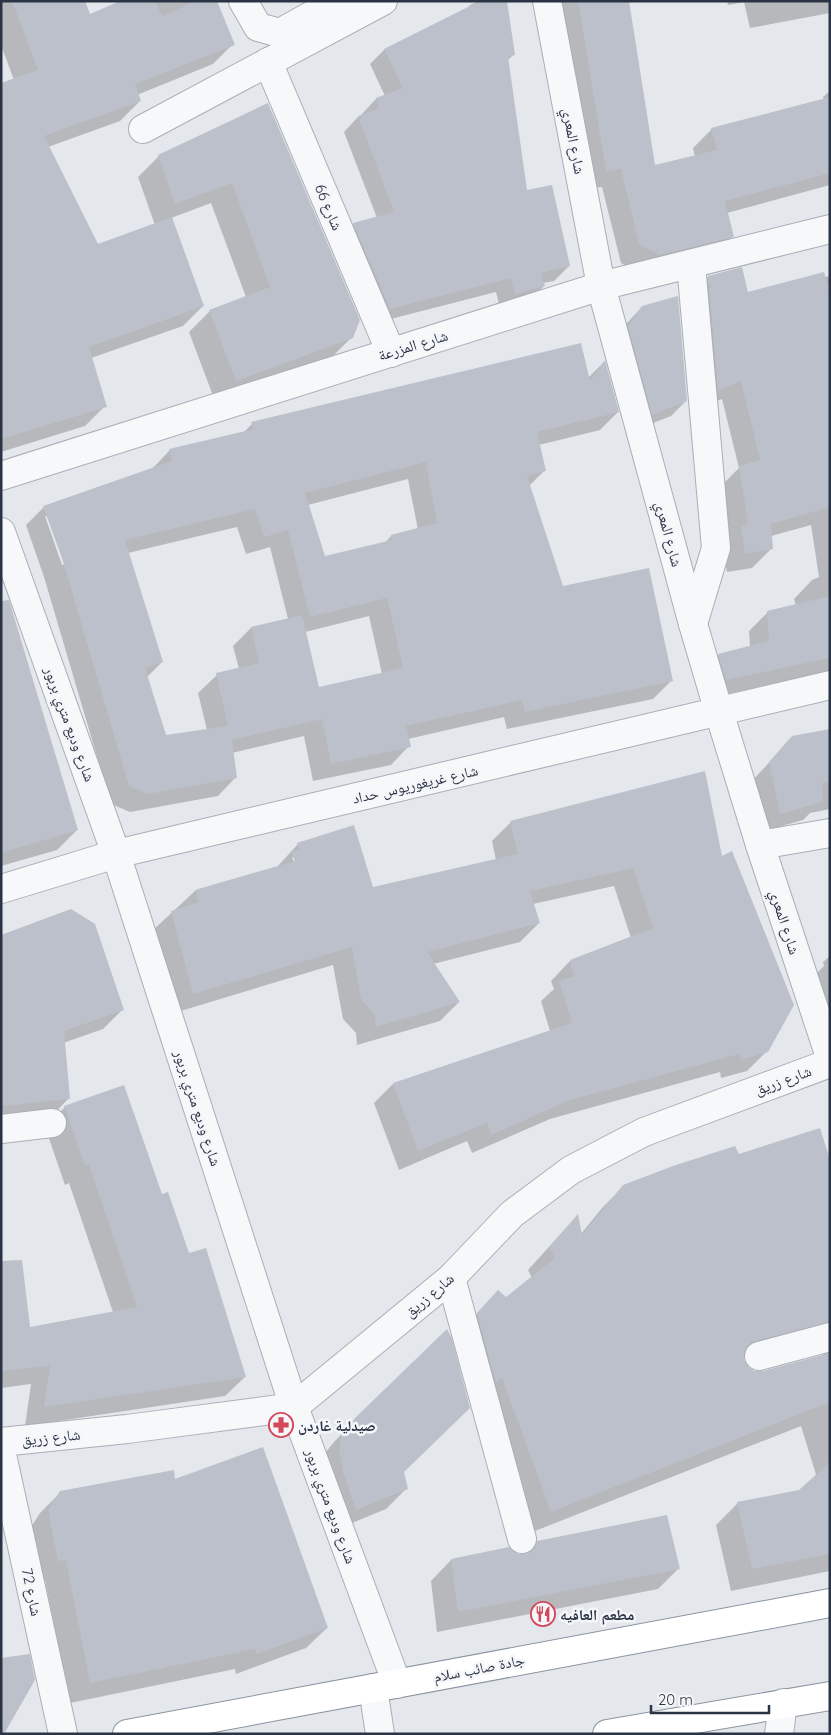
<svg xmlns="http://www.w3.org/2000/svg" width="831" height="1735" font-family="Quicksand,'Noto Naskh Arabic',sans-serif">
  <rect width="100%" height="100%" fill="#e4e7ec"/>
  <g fill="#0003" fill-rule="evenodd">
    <path d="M1,1H84L90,16L123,1H215L233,44L213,64L137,95L140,101L120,121L48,147L97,245L155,225L138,177L159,156L268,105L352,337L331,358L215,401L189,332L210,311L246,297L211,203L171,218L203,306L183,326L91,358L105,406L85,426L1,452V85L14,80L1,45Z"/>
    <path d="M479,1H506L513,55L507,61L526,192L569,266L554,281L543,283L544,286L529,301L500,308L496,292L375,323L339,239L354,224L377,218L344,132L358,117L362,116V114L376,99L385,96L370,64L384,50L466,10L470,5Z"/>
    <path d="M556,1H628L654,167L695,156L693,148L712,129L824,100L823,97L830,91V185L727,213L733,236L714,255L640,274L621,263L602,187L588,189Z"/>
    <path d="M727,1H830V13L750,28L744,2L728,5Z"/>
    <path d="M830,276V672L707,698L700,674L719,655L750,647L749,631L768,612L796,606L794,599L812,580L819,577L811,525L771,536V549L752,568L727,572L722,547L729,540L721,486L739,468L722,399L699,408L689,296L708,277L747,293Z"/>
    <path d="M642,307L686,401L671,416L638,429L614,342L627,323Z"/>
    <path d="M604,362L618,412L600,430L539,445L545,470L529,486L563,588L672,680L653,699L507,729L504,717L408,739L409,746L391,765L313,781L304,736L232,753L236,777L218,796L130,812L111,804L44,577L26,525L44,507L152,469L170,450L243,433L252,424L588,378ZM408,479L418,530L391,536L385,543L324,558L308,505ZM45,516H48L65,564L62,565ZM237,527L246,554L270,547L288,619L251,628L233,646L239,669L217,675L198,693L207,730L166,736L147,677L162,662L128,553ZM369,616L382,674L318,689L305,632Z"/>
    <path d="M1,642L77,830L57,850L1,866Z"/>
    <path d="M830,730V809L810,813L803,820L761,832L751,782L793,737Z"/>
    <path d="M511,822L721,858L767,1051L747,1071L721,1078L720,1072L550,1119L472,1153L467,1141L399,1170L374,1103L393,1084L550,1031L541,1001L554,989L551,981L570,961L631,938L614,886L533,904L539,923L520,942L433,964L459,1002L440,1021L357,1045L356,1033L343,1019L333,965L174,1013L152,931L195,891L277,867L298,844L372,888L496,860L492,841ZM292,857H295L296,867Z"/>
    <path d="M1,936L123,1009L103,1029L63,1043L68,1099L49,1119L1,1123Z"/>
    <path d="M830,956V1033L809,981L824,966L823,962Z"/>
    <path d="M65,1107L161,1195L245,1377L225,1396L25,1426L31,1384L1,1388V1308L29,1329L113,1312L69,1183L65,1185L45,1127Z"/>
    <path d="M738,1156L830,1165V1571L731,1591L716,1525L738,1503L800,1491L817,1478L801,1426L530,1533L455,1336L498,1292L506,1299L532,1278L528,1270L557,1238L578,1217L581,1234L602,1208L624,1186ZM803,1343L820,1348L824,1356L763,1372H754L747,1368L743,1359Z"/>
    <path d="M355,1420L403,1472L407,1488L386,1509L335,1530L321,1458L334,1442Z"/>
    <path d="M174,1480L327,1628L306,1648L236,1674L235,1669L70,1703L45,1580L37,1582L28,1532L40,1513L61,1492Z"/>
    <path d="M538,1543L679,1568L658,1589L437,1632L431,1581L451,1560L525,1555Z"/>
  </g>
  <g fill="#bbc0ca" fill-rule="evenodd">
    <path d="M12,1H85L90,14L120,1H155L162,16L196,1H217L235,45L135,84L141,101L44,136L98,244L172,217L204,306L89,347L107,407L1,439V83L38,70Z"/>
    <path d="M480,1H507L515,55L508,57L527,190L552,185L570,266L541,273L545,286L515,294L511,278L390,309L353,223L394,212L358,116L379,108L376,98L403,88L384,49Z"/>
    <path d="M578,1H629L655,165L717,150L711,128L830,97V173L725,201L734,237L659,255L639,244L621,169L606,171Z"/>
    <path d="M268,103L360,320L353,338L236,381L209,310L270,287L232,183L175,204L158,155Z"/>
    <path d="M742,267L748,292L824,272L830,293V507L771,524L773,549L745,554L741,527L748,523L739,466L760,460L741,381L718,390L709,288L713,287L708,284V276Z"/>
    <path d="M678,296L687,401L652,415L628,326L642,306Z"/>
    <path d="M581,343L590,381L605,360L619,412L537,432L546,471L527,476L563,586L649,568L673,681L525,712L522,700L406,726L411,747L331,764L322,719L232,740L237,778L148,794L129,786L62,558L43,506L172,461L169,449L254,429L251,422ZM426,462L437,523L391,535L392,540L325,556L305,493ZM255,509L264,537L288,530L310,617L387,598L403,668L319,687L302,615L251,627L259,663L216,673L228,726L166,735L145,668L163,662L125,540Z"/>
    <path d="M830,596V658L726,680L718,654L769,641L767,611Z"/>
    <path d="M9,600L78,830L1,853V601Z"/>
    <path d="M830,729V782L822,783L823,802L780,814L769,762L792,736Z"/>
    <path d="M705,771L722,856L732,851L794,1005L768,1052L741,1060L739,1054L570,1100L491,1135L487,1123L418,1151L393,1083L572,1023L559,981L574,976L570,960L653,928L633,868L530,891L540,923L427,952L460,1002L376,1027L374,1014L361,999L352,947L193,994L171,911L199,902L195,890L295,861L291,851L300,850L297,843L354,825L373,887L518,854L510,821Z"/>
    <path d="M71,909L95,924L124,1010L64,1031L70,1099L1,1106V935Z"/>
    <path d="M124,1085L162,1194L168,1192L189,1253L206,1248L246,1377L44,1407L50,1366L1,1371V1261L22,1260L30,1327L137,1307L89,1165L85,1166L64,1106Z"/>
    <path d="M820,1128L830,1160V1322L755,1341L748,1345L744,1352V1360L748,1367L754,1371H763L830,1353V1402L551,1512L502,1378L496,1383L477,1313L498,1290L506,1297L555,1258L549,1247L578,1214L582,1235L623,1185L673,1166L735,1146L739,1154Z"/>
    <path d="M447,1329L452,1339L470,1408L404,1472L408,1489L356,1510L344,1475L339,1450L341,1436L354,1419Z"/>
    <path d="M263,1447L328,1628L257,1654L255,1649L90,1683L66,1560L58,1561L48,1510L60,1491L174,1470L175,1479Z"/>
    <path d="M830,1462V1554L752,1569L737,1502L799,1490Z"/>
    <path d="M667,1515L680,1569L458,1612L451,1559L509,1547L518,1554H526L533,1550L537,1541Z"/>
    <path d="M30,1654L35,1680L4,1734H1V1658Z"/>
  </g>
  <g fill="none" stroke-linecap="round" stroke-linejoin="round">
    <defs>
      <g id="minor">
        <path d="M243,1L258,27L280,33L337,1"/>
        <path d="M547,1L601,286L693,624L719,712L760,845L830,1057"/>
        <path d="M268,62L391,353"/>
        <path d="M143,129L383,1"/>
        <path d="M691,264L716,548L693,624"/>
        <path d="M1,476L601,286L830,229"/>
        <path d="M1,532L116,854L294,1407L397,1684"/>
        <path d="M760,845L830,833"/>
        <path d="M1,889L116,854L830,685"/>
        <path d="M1,1129L52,1123"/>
        <path d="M451,1278L522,1539"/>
        <path d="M759,1356L830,1337"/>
        <path d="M1,1442L127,1429L294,1407L451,1278L512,1214L571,1170L644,1132L830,1063"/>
        <path d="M1,1450L63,1734"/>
        <path d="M373,1688L380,1734"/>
        <path d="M779,1734L783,1703"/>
      </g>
      <g id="highway">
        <path d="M127,1734L830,1603"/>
        <path d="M607,1734L830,1696"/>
      </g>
    </defs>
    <use href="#minor" stroke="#a9aeb7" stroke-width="30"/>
    <use href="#highway" stroke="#8b94a3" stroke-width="30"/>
    <use href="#minor" stroke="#f7f8fa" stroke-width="28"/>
    <use href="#highway" stroke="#fff" stroke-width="28"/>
  </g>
  <defs>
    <symbol id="pharmacy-ring" viewBox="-11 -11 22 22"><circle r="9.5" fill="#f4f6f9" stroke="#d1495b" stroke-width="1.5"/><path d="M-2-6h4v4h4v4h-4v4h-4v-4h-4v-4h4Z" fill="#d1495b"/></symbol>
    <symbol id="restaurant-ring" viewBox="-11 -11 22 22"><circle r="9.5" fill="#f4f6f9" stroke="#d1495b" stroke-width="1.5"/><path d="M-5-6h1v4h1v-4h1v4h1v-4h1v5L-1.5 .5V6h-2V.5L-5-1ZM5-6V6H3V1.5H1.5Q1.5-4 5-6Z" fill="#d1495b"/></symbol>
  </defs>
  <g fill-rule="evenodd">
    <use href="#pharmacy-ring" x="267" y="1411" width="28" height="28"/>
    <use href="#restaurant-ring" x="529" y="1600" width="28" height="28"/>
  </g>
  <g text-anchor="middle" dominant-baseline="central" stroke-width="5" stroke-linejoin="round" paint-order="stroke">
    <g font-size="15" fill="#2b3445" stroke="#f4f6f9">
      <text transform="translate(574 141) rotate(79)">شارع المعري</text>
      <text transform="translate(329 207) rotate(67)">شارع 66</text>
      <text transform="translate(413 345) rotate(-17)">شارع المزرعة</text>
      <text transform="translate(669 534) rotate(75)">شارع المعري</text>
      <text transform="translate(70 724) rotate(70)">شارع وديع متري بربور</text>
      <text transform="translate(415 784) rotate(-13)">شارع غريغوريوس حداد</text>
      <text transform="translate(785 922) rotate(72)">شارع المعري</text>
      <text transform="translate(783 1080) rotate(-20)">شارع زريق</text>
      <text transform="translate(198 1108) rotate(72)">شارع وديع متري بربور</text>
      <text transform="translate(429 1295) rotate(-40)">شارع زريق</text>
      <text transform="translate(51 1437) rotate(-6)">شارع زريق</text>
      <text transform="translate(331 1506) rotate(70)">شارع وديع متري بربور</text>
      <text transform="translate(32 1592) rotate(78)">شارع 72</text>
      <text transform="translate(479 1668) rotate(-11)">جادة صائب سلام</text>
    </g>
    <g font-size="15" font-weight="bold" fill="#2b3445" stroke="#f4f6f9" text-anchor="start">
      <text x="298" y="1425">صيدلية غاردن</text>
      <text x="560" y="1614">مطعم العافيه</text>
    </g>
  </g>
  <rect width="831" height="1735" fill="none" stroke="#2b3445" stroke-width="5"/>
  <path d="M651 1705v8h118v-8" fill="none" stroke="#2b3445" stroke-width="2.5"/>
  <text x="658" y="1705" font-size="15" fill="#2b3445" stroke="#f4f6f9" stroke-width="4" paint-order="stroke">20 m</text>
</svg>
